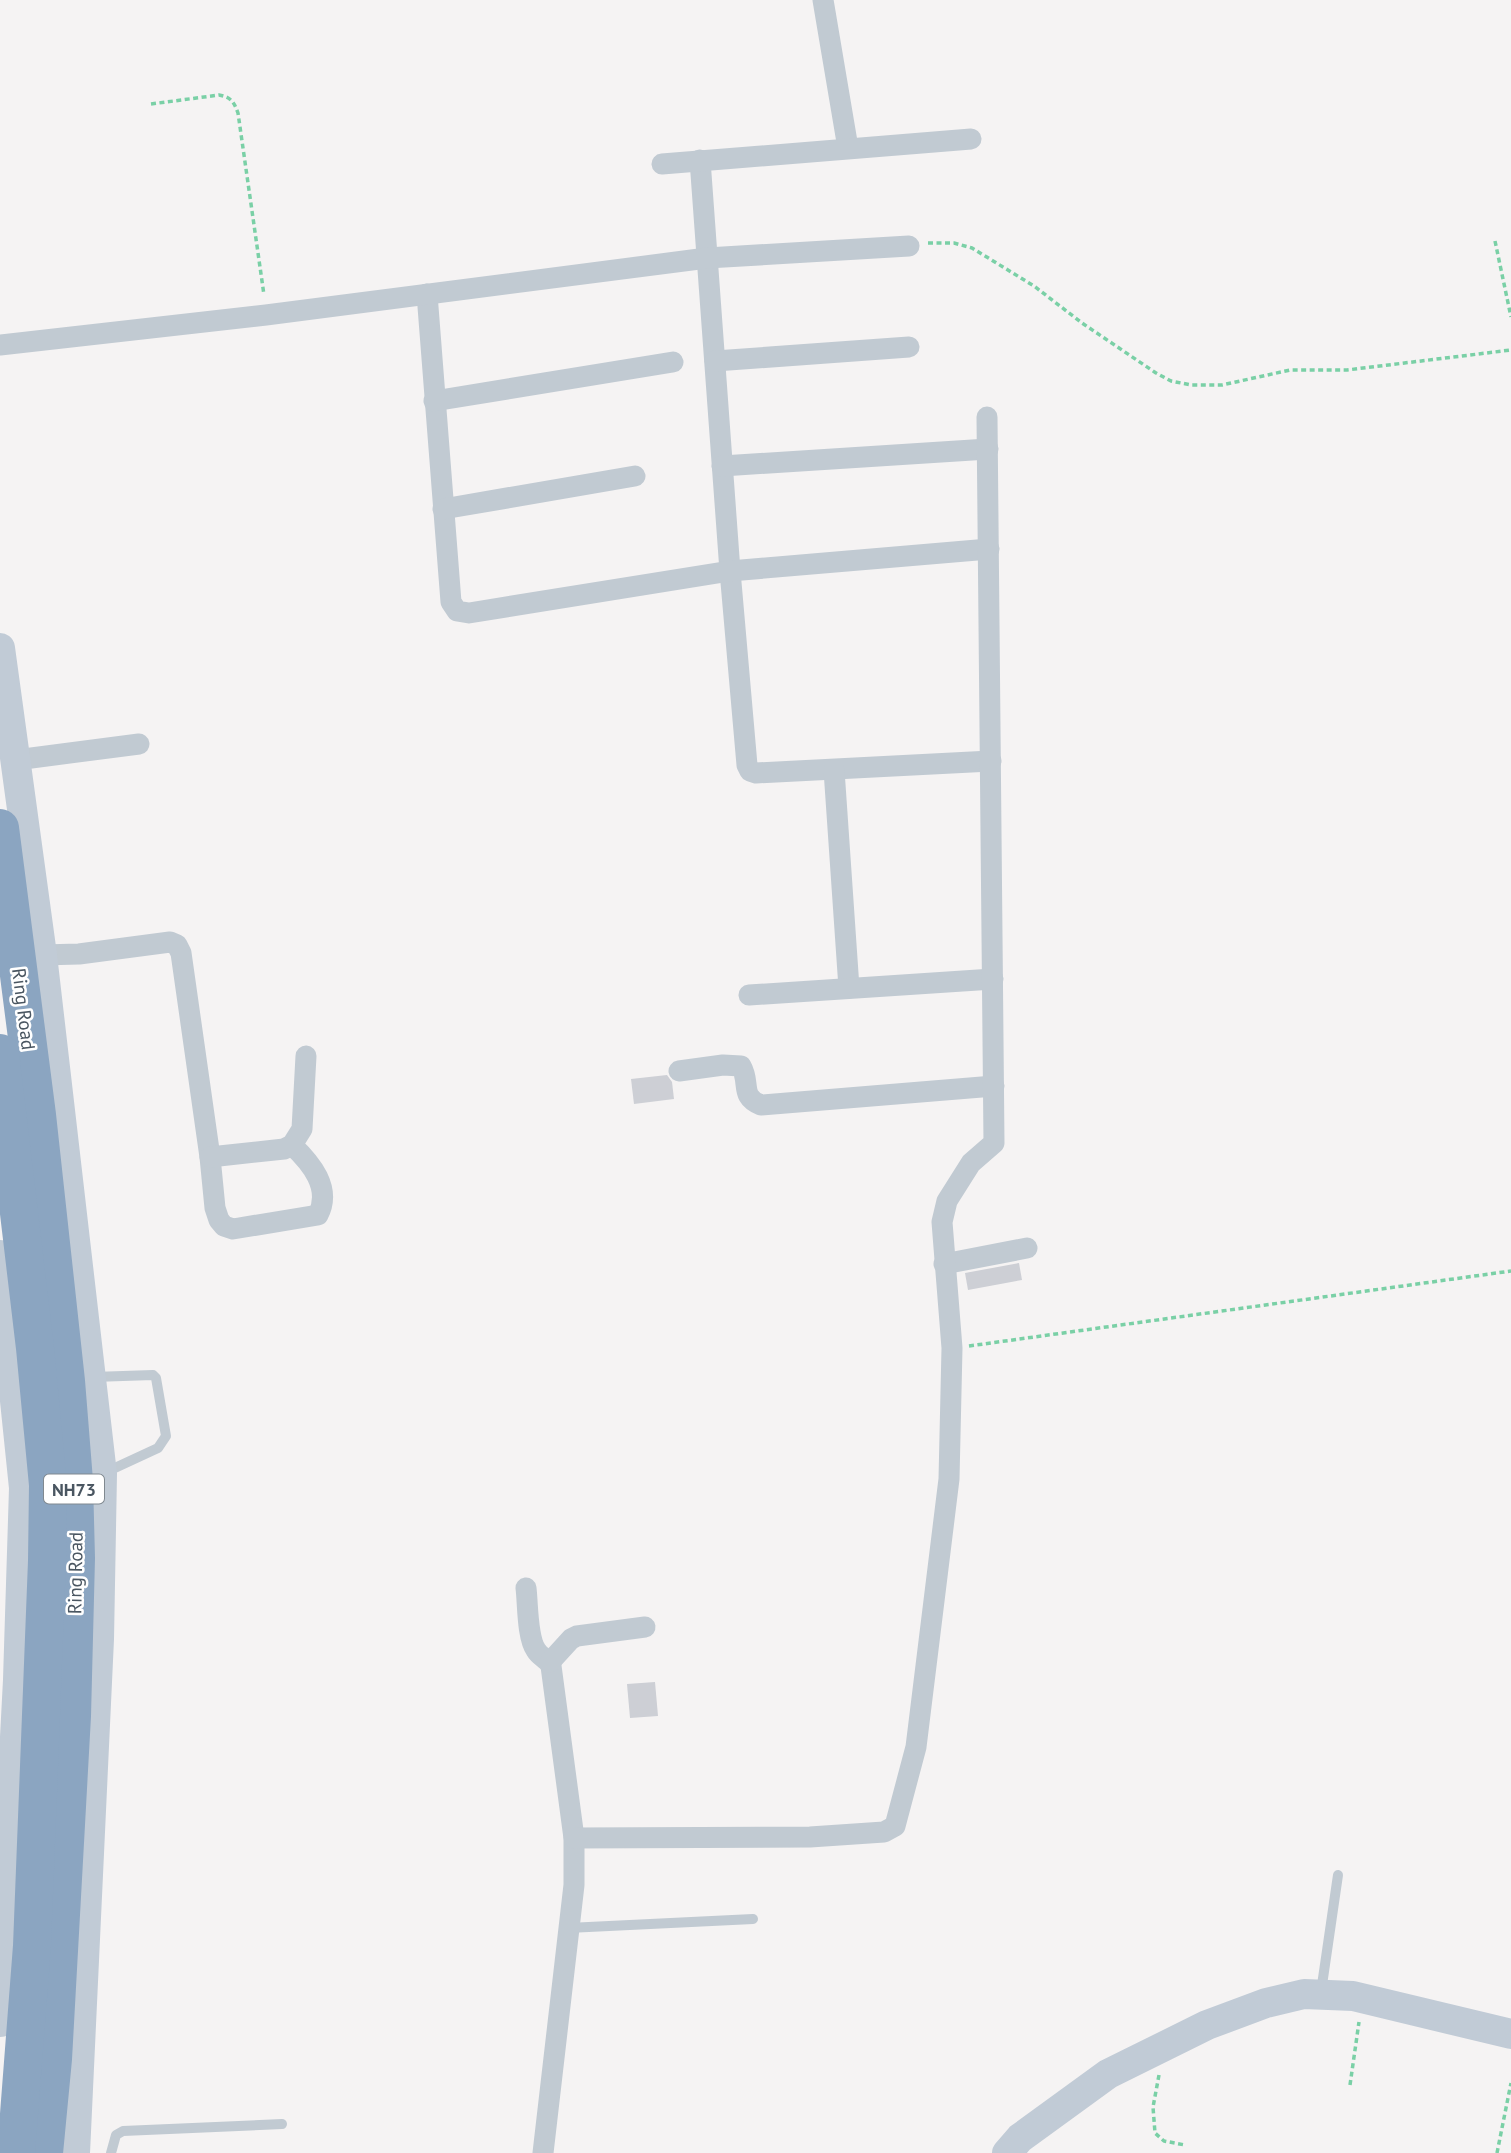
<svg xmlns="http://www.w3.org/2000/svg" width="1511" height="2153" font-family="'PT Sans',sans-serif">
  <rect width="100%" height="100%" fill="#f5f3f3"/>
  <g fill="#cdcfd5">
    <path d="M667,1075L672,1082L674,1099L634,1104L631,1079Z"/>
    <path d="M1019,1263L1022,1280L968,1290L965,1273Z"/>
    <path d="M655,1682L658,1716L630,1718L627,1684Z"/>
  </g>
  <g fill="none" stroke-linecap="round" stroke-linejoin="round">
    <g stroke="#7ad0a6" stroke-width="3.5" stroke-dasharray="5 3.5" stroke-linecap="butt">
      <path d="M151,104L219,95C231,97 234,102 238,113L264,295"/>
      <path d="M1495,241L1511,317"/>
      <path d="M928,243H954L972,248L1034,286L1082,323L1156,373L1171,381L1191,385H1222L1290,370H1347L1511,350"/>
      <path d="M969,1346L1511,1271"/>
      <path d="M1159,2075L1153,2107L1155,2133L1164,2141L1185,2145"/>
      <path d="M1350,2085L1359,2022"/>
      <path d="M1497,2153L1511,2083"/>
    </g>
    <g stroke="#c1cad2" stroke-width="10">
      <path d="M93,1377L153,1375L156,1378L166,1436L158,1448L104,1473"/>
      <path d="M568,1928L753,1919"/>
      <path d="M1321,1992L1338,1875"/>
      <path d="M111,2153L116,2135L123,2131L282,2124"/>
    </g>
    <g stroke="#c1cad2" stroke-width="21">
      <path d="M823,0L848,148"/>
      <path d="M700,160L730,571L747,765L750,771L756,773L991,761"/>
      <path d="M662,164L971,139"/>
      <path d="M427,294L451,602L457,611L469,613L730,571L989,549"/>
      <path d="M0,345L266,315L707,258L909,246"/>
      <path d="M715,361L909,347"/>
      <path d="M434,401L673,362"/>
      <path d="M722,466L988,449"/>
      <path d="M443,509L635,476"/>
      <path d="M16,760L139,744"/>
      <path d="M834,770L849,988"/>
      <path d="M42,955L79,954L170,942L177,945L181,953L210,1157L215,1208L219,1220L224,1226L233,1229L318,1215C332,1188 311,1163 292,1145"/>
      <path d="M749,995L993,979"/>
      <path d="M679,1071L723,1065L741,1066C751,1083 739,1096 761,1105L994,1086"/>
      <path d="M210,1157L284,1149L292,1145L302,1129L306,1056"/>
      <path d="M944,1264L1027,1248"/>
      <path d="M526,1588C528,1604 527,1637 536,1650C540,1657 548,1659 551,1666L574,1838V1885L543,2153"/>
      <path d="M550,1662L571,1639L577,1636L645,1627"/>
      <path d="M574,1838L810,1837L884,1832L895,1826L916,1747L949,1479L952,1348L942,1222L947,1201L971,1163L994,1143L987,417"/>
    </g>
    <g stroke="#c1cbd6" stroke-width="30">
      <path d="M0,648L42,955L102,1474L99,1639L75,2153"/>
      <path d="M0,1255L24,1488L18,1680L0,2022"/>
      <path d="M1007,2153L1020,2138L1108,2074L1207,2025L1266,2003L1304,1994L1353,1996L1511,2034"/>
    </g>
    <g stroke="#8ba5c1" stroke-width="38">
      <path d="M0,828L37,1115L66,1381L74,1481L76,1558L72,1716L53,2059L44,2153"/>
      <path d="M0,1053L35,1348L48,1485L47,1561L32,1946L16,2153"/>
    </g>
  </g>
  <g text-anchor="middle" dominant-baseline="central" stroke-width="5" stroke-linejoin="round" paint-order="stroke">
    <rect fill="#fff" stroke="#808990" stroke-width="2" x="44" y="1474.5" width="60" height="29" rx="5"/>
    <g font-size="18" font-weight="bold" fill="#4a5661">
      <text x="74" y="1489">NH73</text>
    </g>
    <g font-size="19" fill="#4a5661" stroke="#fff">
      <text transform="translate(24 1009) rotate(83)">Ring Road</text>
      <text transform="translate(75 1573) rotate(-89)">Ring Road</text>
    </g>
  </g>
</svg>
